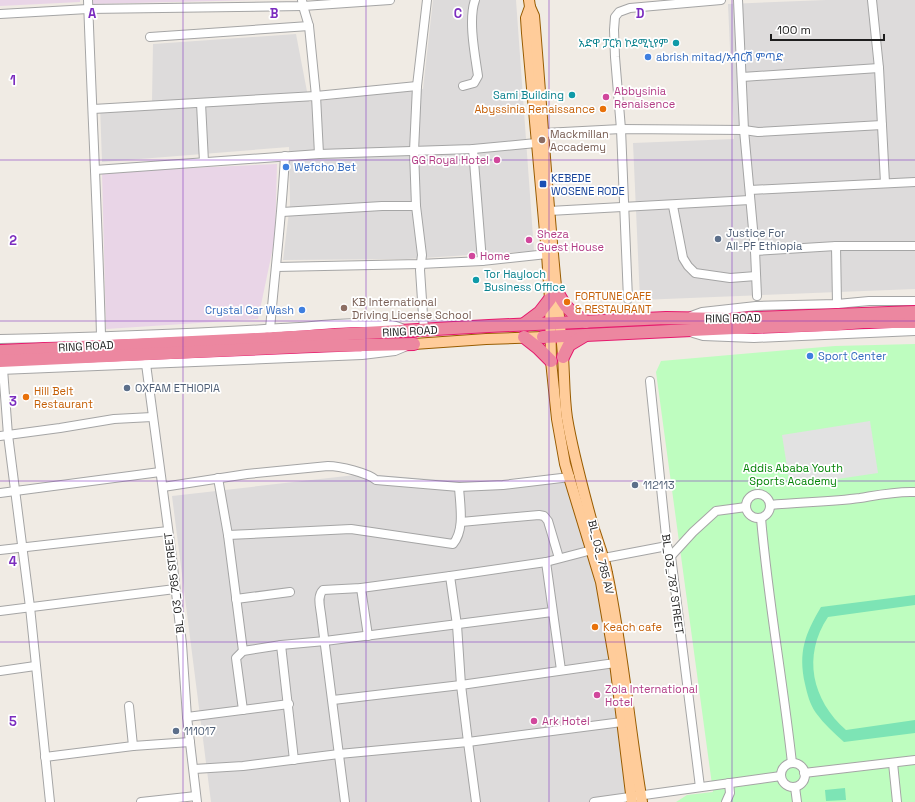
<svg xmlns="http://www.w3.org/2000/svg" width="915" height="802" font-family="'Space Grotesk','Noto Sans Ethiopic',sans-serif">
  <rect width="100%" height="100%" fill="#f0ebe4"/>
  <g fill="#dddbdb">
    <path d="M433,0H516L534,251L407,259L283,260L290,204L289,147L102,162L100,105L152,101L153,44L296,34L309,102L423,89Z"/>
    <path d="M826,0H915V289L640,300L633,143L734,139L728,4Z"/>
    <path d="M364,474L455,481L501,483L570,474L589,535L635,802H211L172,496Z"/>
  </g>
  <g fill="#e9d5e7">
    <path d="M0,0H80V2L0,6Z"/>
    <path d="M93,0H261L93,4Z"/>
    <path d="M277,164L275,238L258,319L106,329L102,172Z"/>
  </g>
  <path fill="#befdbf" d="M915,344V802H676L687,795L713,792L656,372L661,361L835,346Z"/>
  <g fill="#7de4b5">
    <path d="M915,595V605L828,617C802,656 812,700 846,730L915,720V733L844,742C834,733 824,724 816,713C810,705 807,693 805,684C798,652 805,634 821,607Z"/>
    <path d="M845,788L846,800L826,801L825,790Z"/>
  </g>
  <path fill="#e2e2e2" d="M870,421L878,473L790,486L782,435Z"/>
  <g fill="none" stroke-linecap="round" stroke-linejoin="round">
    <defs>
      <g id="minor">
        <path d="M88,0C92,112 98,223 101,335"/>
        <path d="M302,0L303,6L309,26L316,96L319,154"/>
        <path d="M738,0L744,130L755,251L757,296"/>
        <path d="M872,0L879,68L885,183"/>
        <path d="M0,14L88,9L303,6L390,0"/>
        <path d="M150,37L309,26"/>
        <path d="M742,77L879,68"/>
        <path d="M463,86L474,83L478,76C475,55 468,20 475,0"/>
        <path d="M201,103L204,162"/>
        <path d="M93,109L316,96L417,86"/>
        <path d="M544,133L621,129L744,130L758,132L882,125"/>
        <path d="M473,149L482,261"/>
        <path d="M95,170L319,154L473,149L536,143"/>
        <path d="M750,190L915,182"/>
        <path d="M673,206L683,258L688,266L695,273L730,278L756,276"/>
        <path d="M549,211L750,200"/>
        <path d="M282,212L382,206H416"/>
        <path d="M836,246L837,304"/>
        <path d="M755,251L836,246H915"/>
        <path d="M276,267L420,264L482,261L547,254"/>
        <path d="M628,299L621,129L615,57L614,30L615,17L619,12L630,8L721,0"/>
        <path d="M691,316L702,312L756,306L837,304L869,301H915"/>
        <path d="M270,329C275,271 282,214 285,156"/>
        <path d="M424,330L420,270L422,255L416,206L414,151L417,86L427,0"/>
        <path d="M693,333L703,336L754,338L915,331"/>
        <path d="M0,339C94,337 187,334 281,328C307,327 333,323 359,323C375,323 389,322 404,329"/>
        <path d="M146,364L172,558L182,644L187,717L197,802"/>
        <path d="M3,369L8,435L30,607L50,802"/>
        <path d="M0,370L362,355L395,351L407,346"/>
        <path d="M650,381L667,546L671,556L700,787"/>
        <path d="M0,436L60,428L114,419L152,417"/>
        <path d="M218,478L228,535L243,651"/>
        <path d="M163,487L247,474L328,466C340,466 368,473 376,480L459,487L503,485L570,477"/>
        <path d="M0,493L160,472"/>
        <circle cx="758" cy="506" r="12"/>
        <path d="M770,505C800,502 830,502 860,498C878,495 896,491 915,492"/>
        <path d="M761,518C768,600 783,681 792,763"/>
        <path d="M461,522L539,515L544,516L548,521L559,558"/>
        <path d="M228,535L351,529L453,544C465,530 460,505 459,487"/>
        <path d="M0,550L168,531"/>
        <path d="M671,556L693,532L716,511L746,507"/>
        <path d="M604,558L667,546"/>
        <path d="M546,562L561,670"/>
        <path d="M450,576L457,625L461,685L468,742L476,802"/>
        <path d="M361,588L368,636"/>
        <path d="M236,599L290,592"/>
        <path d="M0,611L175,589"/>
        <path d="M281,645L294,760"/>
        <path d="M0,671L35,666"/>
        <path d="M333,700L461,685L615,663"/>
        <path d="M129,706L133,746"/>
        <path d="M243,710L236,658L243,651L281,645L325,641L552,612"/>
        <path d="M187,717L289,704"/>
        <path d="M45,757L133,746L190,742"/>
        <path d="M893,763L897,802"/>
        <circle cx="793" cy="775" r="12"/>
        <path d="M194,769L243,766L339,754L468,742L622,722"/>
        <path d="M804,773L915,760"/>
        <path d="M795,787L797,802"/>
        <path d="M141,802L196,796"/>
        <path d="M345,802L321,614C320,606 317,596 323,590L361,588L450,576L546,562L592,550"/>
        <path d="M594,802L781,776"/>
        <path d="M726,802L730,793L729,783"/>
      </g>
      <g id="major">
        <path d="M529,0L530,7L526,18L527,33L547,254L550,299L551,361L557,419L565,464L601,582L615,663L632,802"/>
        <path d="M530,7L534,16C543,122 549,229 561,335C565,363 563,391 567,418C573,454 583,489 592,523C597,540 604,556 607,573C623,649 629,726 642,802"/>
        <path d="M414,344L486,339L543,337"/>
      </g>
      <g id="highway">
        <path d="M557,291C564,306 571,313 586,322"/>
        <path d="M524,324L540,312L550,299"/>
        <path d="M524,337L538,348L551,361"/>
        <path d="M543,337L734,328L829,325L863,322H915"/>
        <path d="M0,351L258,339L489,326L666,318L729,319L915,312"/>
        <path d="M563,357L569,345L584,336"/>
        <path d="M0,361L318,346L414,344"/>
      </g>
    </defs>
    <use href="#minor" stroke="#a5a5a5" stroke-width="10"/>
    <use href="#major" stroke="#995c00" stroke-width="12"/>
    <use href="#highway" stroke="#e6196d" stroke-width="14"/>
    <use href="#minor" stroke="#fff" stroke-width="8"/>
    <use href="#major" stroke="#ffcc9a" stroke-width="10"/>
    <use href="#highway" stroke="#ec87a0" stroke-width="12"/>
  </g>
  <path fill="none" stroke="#7b2cbf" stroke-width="1" stroke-opacity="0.55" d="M183,0V802M366,0V802M549,0V802M732,0V802M0,160H915M0,321H915M0,481H915M0,642H915"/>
  <g fill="#0f9aa8" stroke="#fff" stroke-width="1.5">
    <circle cx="676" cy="43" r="4"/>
    <circle cx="572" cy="95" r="4"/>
    <circle cx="476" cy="280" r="4"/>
  </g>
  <g fill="#3f7fe0" stroke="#fff" stroke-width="1.5">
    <circle cx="648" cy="57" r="4"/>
    <circle cx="286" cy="167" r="4"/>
    <circle cx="302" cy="310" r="4"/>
    <circle cx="810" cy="356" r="4"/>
  </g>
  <g fill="#d1479c" stroke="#fff" stroke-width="1.5">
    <circle cx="606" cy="97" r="4"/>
    <circle cx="497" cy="160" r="4"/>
    <circle cx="529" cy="240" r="4"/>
    <circle cx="472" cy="256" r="4"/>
    <circle cx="597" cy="695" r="4"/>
    <circle cx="534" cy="721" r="4"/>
  </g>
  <g fill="#e8710a" stroke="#fff" stroke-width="1.5">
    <circle cx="603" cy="109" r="4"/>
    <circle cx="567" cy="302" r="4"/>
    <circle cx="26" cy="397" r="4"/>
    <circle cx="595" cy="627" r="4"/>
  </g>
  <g fill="#8d6e63" stroke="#fff" stroke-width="1.5">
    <circle cx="542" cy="140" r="4"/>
    <circle cx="344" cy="308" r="4"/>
  </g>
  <rect fill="#1a4fb4" stroke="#fff" stroke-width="1.5" x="539" y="180" width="8" height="8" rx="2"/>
  <g fill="#5c6f8a" stroke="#fff" stroke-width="1.5">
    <circle cx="718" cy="239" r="4"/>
    <circle cx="127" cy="388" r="4"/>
    <circle cx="635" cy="485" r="4"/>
    <circle cx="176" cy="731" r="4"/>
  </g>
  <g text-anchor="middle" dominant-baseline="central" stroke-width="3.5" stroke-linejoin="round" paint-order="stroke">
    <g font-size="11" fill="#0d838f" stroke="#fff" text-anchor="end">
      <text x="668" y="43">አድዋ ፓርክ ኮደሚኒየም</text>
      <text x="564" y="95">Sami Building</text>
      <text x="484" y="274" text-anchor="start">Tor Hayloch<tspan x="484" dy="13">Business Office</tspan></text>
    </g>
    <g font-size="11" fill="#366cbe" stroke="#fff" text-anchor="start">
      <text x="656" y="57">abrish mitad/አብርሽ ምጣድ</text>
      <text x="294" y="167">Wefcho Bet</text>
      <text x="294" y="310" text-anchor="end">Crystal Car Wash</text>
      <text x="818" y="356">Sport Center</text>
    </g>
    <g font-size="11" fill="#b23c85" stroke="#fff" text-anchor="start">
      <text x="614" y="91">Abbysinia<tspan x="614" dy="13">Renaisence</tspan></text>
      <text x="489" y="160" text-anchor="end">GG Royal Hotel</text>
      <text x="537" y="234">Sheza<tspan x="537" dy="13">Guest House</tspan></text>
      <text x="480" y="256">Home</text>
      <text x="605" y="689">Zola International<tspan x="605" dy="13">Hotel</tspan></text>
      <text x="542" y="721">Ark Hotel</text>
    </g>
    <g font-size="11" fill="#c56008" stroke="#fff" text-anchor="start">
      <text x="595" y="109" text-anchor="end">Abyssinia Renaissance</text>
      <text x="575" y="296">FORTUNE CAFE<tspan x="575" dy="13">&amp; RESTAURANT</tspan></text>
      <text x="34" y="391">Hill Belt<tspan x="34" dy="13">Restaurant</tspan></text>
      <text x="603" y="627">Keach cafe</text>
    </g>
    <g font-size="11" fill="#785e54" stroke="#fff" text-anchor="start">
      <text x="550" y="134">Mackmillan<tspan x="550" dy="13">Accademy</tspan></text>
      <text x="352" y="302">KB International<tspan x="352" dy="13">Driving License School</tspan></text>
    </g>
    <g font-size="11" fill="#164399" stroke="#fff" text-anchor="start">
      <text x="551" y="178">KEBEDE<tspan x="551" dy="13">WOSENE RODE</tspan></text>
    </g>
    <g font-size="11" fill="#4e5e75" stroke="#fff" text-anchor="start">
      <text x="726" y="233">Justice For<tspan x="726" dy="13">All-PF Ethiopia</tspan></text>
      <text x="135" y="388">OXFAM ETHIOPIA</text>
      <text x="643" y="485">112113</text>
      <text x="184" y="731">111017</text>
    </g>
    <g font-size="11" fill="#1e1e1e" stroke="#fff">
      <text transform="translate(733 318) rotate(-1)">RING ROAD</text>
      <text transform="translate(410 331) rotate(-3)">RING ROAD</text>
      <text transform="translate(86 346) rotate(-3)">RING ROAD</text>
      <text transform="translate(601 557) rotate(76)">BL_03_785 AV</text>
      <text transform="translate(174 583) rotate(-97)">BL_03_765 STREET</text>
      <text transform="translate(673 584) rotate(82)">BL_03_787 STREET</text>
    </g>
    <g font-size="11" fill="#058407" stroke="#fff">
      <text x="793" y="468">Addis Ababa Youth<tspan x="793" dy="13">Sports Academy</tspan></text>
    </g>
  </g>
  <g font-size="13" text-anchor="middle" font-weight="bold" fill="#7b2cbf" stroke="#fff" stroke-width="3.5" stroke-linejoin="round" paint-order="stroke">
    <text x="92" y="18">A</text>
    <text x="274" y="18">B</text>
    <text x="458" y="18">C</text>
    <text x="640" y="18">D</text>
    <text x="13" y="85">1</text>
    <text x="13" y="245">2</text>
    <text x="13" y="406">3</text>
    <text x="13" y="566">4</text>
    <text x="13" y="726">5</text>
  </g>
  <path d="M771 34v6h113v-6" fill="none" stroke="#1e1e1e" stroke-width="2"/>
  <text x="777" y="34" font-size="12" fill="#1e1e1e" stroke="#ffffff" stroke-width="3" paint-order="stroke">100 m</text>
</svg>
